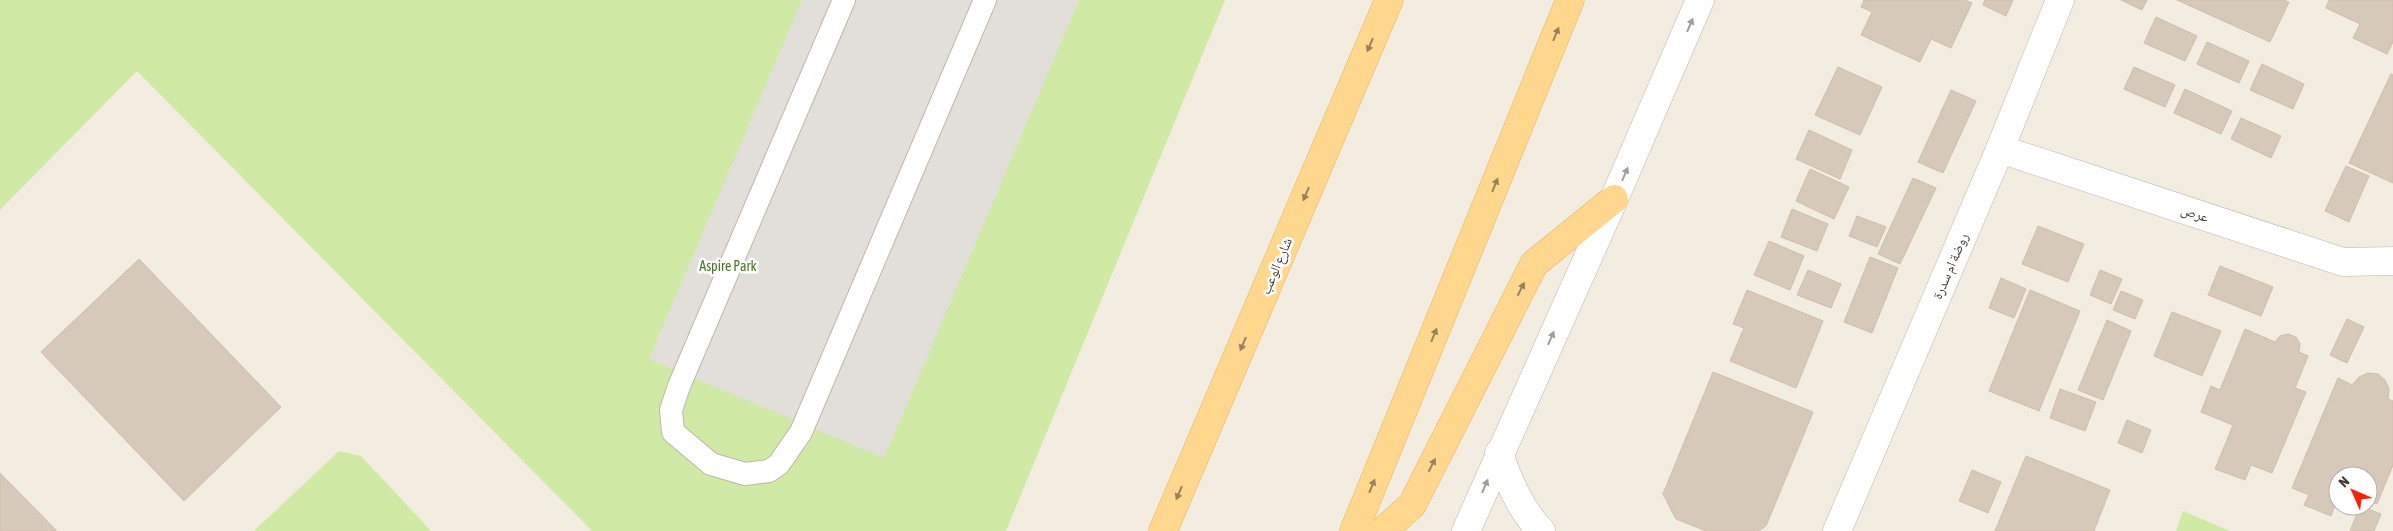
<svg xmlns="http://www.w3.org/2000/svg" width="2393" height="531" font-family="'Asap Condensed','Noto Naskh Arabic',sans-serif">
  <rect width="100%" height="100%" fill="#f2ece1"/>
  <g fill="#d0eaa6">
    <path d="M0,0H1225L1006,531H592L137,71L0,210Z"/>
    <path d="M339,451L361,456L431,531H254Z"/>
    <path d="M2183,511L2230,531H2176Z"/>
  </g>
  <path fill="#e2deda" d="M802,0H1079L884,458L649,359Z"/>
  <g fill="#d7c9b9" stroke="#cfbea9">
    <path d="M1864,0H1965L1972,3L1951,48L1931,39L1920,62L1861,35L1872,12L1861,7Z"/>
    <path d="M1985,0H2013L2006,16L1983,5Z"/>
    <path d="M2121,0H2147L2142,10Z"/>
    <path d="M2177,0H2283L2289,2L2270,42Z"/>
    <path d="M2329,0H2393V42L2387,54L2353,38L2360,24L2326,8Z"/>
    <path d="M2156,17L2197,36L2185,61L2144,43Z"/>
    <path d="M2207,42L2249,61L2239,83L2197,64Z"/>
    <path d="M2262,64L2304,84L2293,109L2250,90Z"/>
    <path d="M1838,67L1882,87L1860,135L1815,115Z"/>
    <path d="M2134,67L2175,85L2165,107L2124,89Z"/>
    <path d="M2391,74L2393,75V183L2349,163Z"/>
    <path d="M2185,89L2232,111L2221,134L2174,113Z"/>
    <path d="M1951,90L1976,101L1943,173L1918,162Z"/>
    <path d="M2241,118L2281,136L2271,158L2231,139Z"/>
    <path d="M1809,130L1852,150L1840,179L1796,159Z"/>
    <path d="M2346,166L2369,176L2349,222L2325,211Z"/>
    <path d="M1810,169L1849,187L1834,219L1796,201Z"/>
    <path d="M1913,178L1936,188L1900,264L1878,254Z"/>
    <path d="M1792,209L1828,224L1817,251L1781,237Z"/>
    <path d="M1857,216L1886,227L1877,247L1849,236Z"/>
    <path d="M2038,226L2084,244L2068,282L2022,264Z"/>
    <path d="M1769,241L1804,256L1790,290L1754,275Z"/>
    <path d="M1870,257L1898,268L1872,333L1844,322Z"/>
    <path d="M139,259L281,407L184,501L41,352Z"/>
    <path d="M2220,266L2273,287L2261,316L2208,295Z"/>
    <path d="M1808,270L1841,284L1831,308L1797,295Z"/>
    <path d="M2100,270L2122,279L2111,304L2090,295Z"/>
    <path d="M2001,278L2026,289L2014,318L1989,308Z"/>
    <path d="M1747,290L1823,321L1796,388L1730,361L1744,328L1733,324Z"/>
    <path d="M2030,290L2080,311L2039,411L1989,391Z"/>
    <path d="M2121,291L2143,300L2135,319L2113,310Z"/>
    <path d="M2172,312L2221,331L2202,376L2154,356Z"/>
    <path d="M2347,319L2364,327L2347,363L2330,355Z"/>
    <path d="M2107,320L2131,331L2103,400L2078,390Z"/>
    <path d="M2245,329L2275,342L2280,336L2288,334L2296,337L2300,344L2299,352L2308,356L2295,388L2306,392L2272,473L2251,465L2245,480L2215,469L2233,425L2201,412L2211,386L2220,390Z"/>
    <path d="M1713,372L1813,412L1766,526L1758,531H1706L1676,519L1663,494Z"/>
    <path d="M2368,373L2378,374L2385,380L2389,389L2388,399L2393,401V465L2377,504L2368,501V476H2338V506H2350L2348,511L2335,506L2331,516L2304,505L2309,495L2292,488L2338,378L2352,385L2359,377Z"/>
    <path d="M2060,389L2096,402L2085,431L2050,418Z"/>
    <path d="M2127,420L2151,430L2142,453L2118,443Z"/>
    <path d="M2026,456L2110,490L2094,531H1995Z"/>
    <path d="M1972,470L2001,482L1988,513L1959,501Z"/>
    <path d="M0,473L57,531H0Z"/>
    <path d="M2360,506L2381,514L2374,531H2350Z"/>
  </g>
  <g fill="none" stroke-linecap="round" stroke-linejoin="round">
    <defs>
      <path id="lane" d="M844,0L679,386L671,410L673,432L711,464L745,474L769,471L779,464L801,432L985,0"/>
      <g id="street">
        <path d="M2000,149L2343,262L2393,261"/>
        <path d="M1499,453C1508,481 1520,509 1541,531"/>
        <path d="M1466,531L1614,199L1700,0"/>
        <path d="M1837,531L2000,149L2060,0"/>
      </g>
      <g id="primary">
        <path d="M1163,531L1389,0"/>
        <path d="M1354,531L1570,0"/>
        <path d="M1383,531L1412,505L1534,264L1614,199"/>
      </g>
    </defs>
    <use href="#lane" stroke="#c0b6a6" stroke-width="24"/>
    <use href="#street" stroke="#c0b6a6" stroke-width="29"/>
    <use href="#primary" stroke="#ebb456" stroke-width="29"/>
    <use href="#lane" stroke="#fff" stroke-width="22"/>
    <use href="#street" stroke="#fff" stroke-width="28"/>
    <use href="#primary" stroke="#ffd78d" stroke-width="28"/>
  </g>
  <defs><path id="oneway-solid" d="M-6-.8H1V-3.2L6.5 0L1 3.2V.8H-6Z" transform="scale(1.25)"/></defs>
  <g fill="#a19d98">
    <use href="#oneway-solid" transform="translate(1690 25) rotate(-67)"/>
    <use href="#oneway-solid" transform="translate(1625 174) rotate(-67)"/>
    <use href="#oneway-solid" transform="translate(1551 338) rotate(-66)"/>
    <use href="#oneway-solid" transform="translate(1485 486) rotate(-67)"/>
  </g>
  <g fill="#98815b">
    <use href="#oneway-solid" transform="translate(1556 34) rotate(-68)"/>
    <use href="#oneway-solid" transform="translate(1370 45) rotate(113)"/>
    <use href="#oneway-solid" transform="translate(1495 185) rotate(-68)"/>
    <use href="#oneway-solid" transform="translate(1306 194) rotate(113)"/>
    <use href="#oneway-solid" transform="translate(1521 289) rotate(-63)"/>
    <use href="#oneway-solid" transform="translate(1434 335) rotate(-68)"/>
    <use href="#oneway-solid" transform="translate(1243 344) rotate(113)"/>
    <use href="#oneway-solid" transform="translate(1432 465) rotate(-63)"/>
    <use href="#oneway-solid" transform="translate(1372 486) rotate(-68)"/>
    <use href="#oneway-solid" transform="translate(1179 493) rotate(113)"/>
  </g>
  <g text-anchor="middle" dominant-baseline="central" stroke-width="5" stroke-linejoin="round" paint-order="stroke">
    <g font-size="14" fill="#433b32" stroke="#fff">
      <text transform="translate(2195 213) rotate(18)">عرص</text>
      <text transform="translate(1276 266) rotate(-67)">شارع الوعب</text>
      <text transform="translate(1950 266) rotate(-67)">روضة ام سدرة</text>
    </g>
    <g font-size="14" fill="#497822" stroke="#fff">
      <text x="728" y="266">Aspire Park</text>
    </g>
  </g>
  <g transform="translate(2353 491) rotate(315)"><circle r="24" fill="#ffffff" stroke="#b4b1ad"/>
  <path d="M0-4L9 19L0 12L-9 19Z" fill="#ff1f0b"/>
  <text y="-8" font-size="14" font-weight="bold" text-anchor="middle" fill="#433b32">N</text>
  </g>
</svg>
